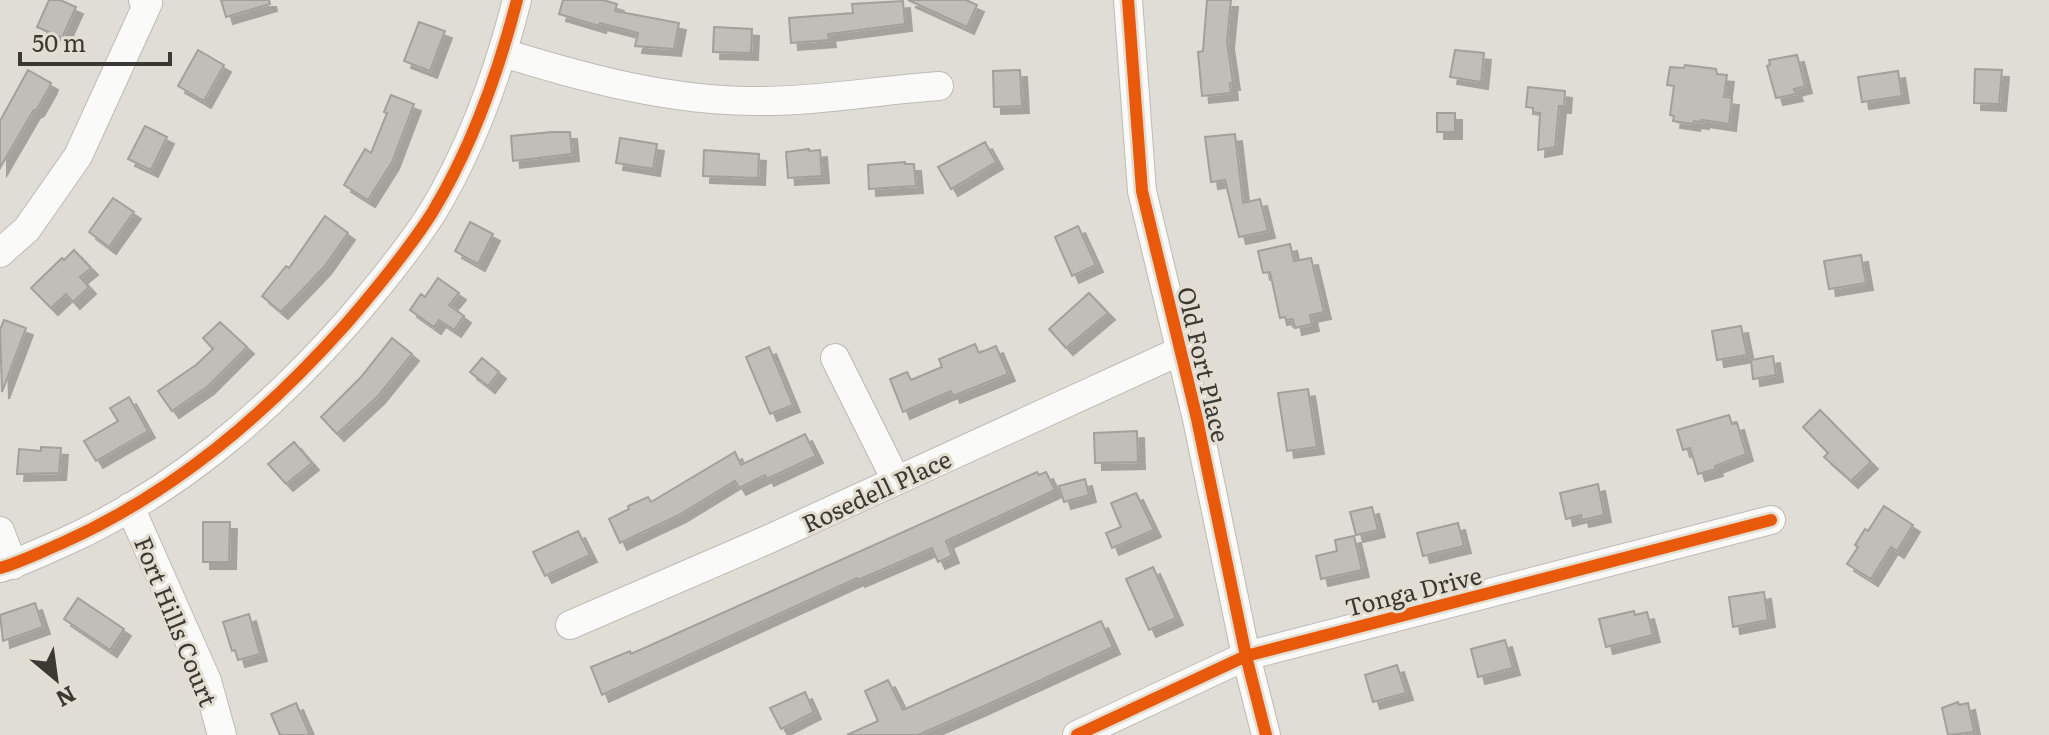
<svg xmlns="http://www.w3.org/2000/svg" width="2049" height="735" font-family="Literata,serif">
  <defs>
    <filter id="shadow"><feDropShadow dx="7" dy="7" stdDeviation="0" flood-color="#0004"/></filter>
  </defs>
  <rect width="100%" height="100%" fill="#e0ddd6"/>
  <g fill="#c0beb9" stroke="#a3a09b" stroke-width="2" filter="url(#shadow)">
    <path d="M49,0H60L76,7L62,38L37,27Z"/>
    <path d="M221,0H269L270,4L226,17Z"/>
    <path d="M563,0H603L617,4L615,11L679,23L674,49L635,46L638,33L600,23L599,26L559,14Z"/>
    <path d="M908,0H966L977,5L967,27Z"/>
    <path d="M1207,0H1231L1227,42L1233,83H1230L1231,93L1202,96L1198,52L1203,51Z"/>
    <path d="M903,1L905,24L828,34L829,40L791,43L789,18L853,13L852,4Z"/>
    <path d="M419,22L445,31L430,71L404,61Z"/>
    <path d="M714,27L752,29L751,53L713,52Z"/>
    <path d="M198,50L224,65L204,101L178,86Z"/>
    <path d="M1455,50L1484,53L1481,82L1450,77Z"/>
    <path d="M1797,55L1805,86L1794,89L1796,94L1776,98L1767,66L1770,65L1769,60Z"/>
    <path d="M1685,65L1716,69L1717,74L1727,75L1724,97L1732,98L1729,124L1702,120V122L1694,121L1693,124L1673,121L1674,116L1670,115L1674,86L1667,85L1670,67L1684,68Z"/>
    <path d="M1975,69L2002,70L1999,104L1974,103Z"/>
    <path d="M28,70L51,83L49,88L37,109L33,111L0,168V121Z"/>
    <path d="M1020,70L1022,106L994,107L993,71Z"/>
    <path d="M1898,71L1902,96L1862,102L1858,77Z"/>
    <path d="M1528,87L1565,91L1564,106H1559L1555,147L1538,150L1540,113L1533,112V108L1526,107Z"/>
    <path d="M391,95L414,104L392,162L368,200L344,185L365,149L371,153L387,113L384,112Z"/>
    <rect x="1437" y="113" width="18" height="19"/>
    <path d="M145,126L167,137L151,170L128,159Z"/>
    <path d="M552,132H570L572,154L513,161L511,136Z"/>
    <path d="M1235,134L1243,203L1260,199L1268,231L1239,237L1225,180L1211,182L1205,137Z"/>
    <path d="M620,138L657,144L653,169L616,163Z"/>
    <path d="M985,142L996,162L951,189L938,167Z"/>
    <path d="M809,149V151L820,150L822,176L788,178L786,152Z"/>
    <path d="M704,150L759,154L758,178L703,176Z"/>
    <path d="M905,162V164H914L916,186L869,189L868,165Z"/>
    <path d="M113,198L134,212L109,247L89,232Z"/>
    <path d="M325,216L348,233L324,267L281,312L262,296L286,266L289,268Z"/>
    <path d="M470,222L493,234L478,264L455,251Z"/>
    <path d="M1078,226L1096,265L1072,276L1055,237Z"/>
    <path d="M1290,244L1294,261L1311,258L1324,312L1310,315L1312,324L1295,328L1293,319L1286,320L1285,317L1280,318L1270,272L1263,273L1258,251Z"/>
    <path d="M74,250L91,268L80,277L89,287L73,302L66,294L51,308L31,288L62,258L64,260Z"/>
    <path d="M1861,255L1866,283L1829,289L1824,261Z"/>
    <path d="M438,278L459,293L449,305L464,316L454,330L439,320L434,327L410,310L421,294L425,297Z"/>
    <path d="M1089,293L1108,313L1066,348L1049,329Z"/>
    <path d="M4,320L26,328L2,392L0,330Z"/>
    <path d="M220,322L247,347L207,387L172,411L158,391L196,365L213,349L203,338Z"/>
    <path d="M1741,326L1747,355L1717,360L1712,331Z"/>
    <path d="M392,338L412,354L378,396L337,434L321,417L361,377Z"/>
    <path d="M975,344L979,353L996,346L1008,374L953,396L951,391L903,412L890,379L907,372L911,380L942,367L939,359Z"/>
    <path d="M769,347L793,405L770,414L746,357Z"/>
    <path d="M1773,356L1776,375L1753,379L1751,360Z"/>
    <path d="M482,358L499,372L488,386L470,372Z"/>
    <path d="M1308,389L1317,447L1287,451L1278,393Z"/>
    <path d="M129,397L148,431L96,461L84,441L118,421L110,408Z"/>
    <path d="M1820,410L1871,462L1851,481L1824,457L1828,453L1803,427Z"/>
    <path d="M1729,415L1732,424L1737,423L1746,454L1715,466L1716,469L1698,474L1690,448L1683,450L1677,430Z"/>
    <path d="M1137,431L1138,462L1095,463L1094,433Z"/>
    <path d="M805,434L816,456L767,479L765,475L739,488L735,481L679,515L620,543L609,519L629,509L628,506L648,497L651,502L735,452L741,465Z"/>
    <path d="M294,442L312,463L286,484L268,464Z"/>
    <path d="M41,447L61,448L59,473L17,474L19,449L41,451Z"/>
    <path d="M1037,472L1039,475L1046,472L1055,490L946,541L952,556L938,562L932,548L858,580L857,578L602,695L591,667L630,651L631,654Z"/>
    <path d="M1085,479L1089,495L1064,502L1059,486Z"/>
    <path d="M1598,484L1604,515L1582,520L1581,515L1566,519L1560,493Z"/>
    <path d="M1136,493L1154,530L1112,548L1106,533L1121,527L1111,503Z"/>
    <path d="M1884,506L1913,525L1897,551L1891,547L1871,579L1847,564L1858,547L1855,545L1865,529L1868,531Z"/>
    <path d="M1372,507L1378,530L1356,535L1350,512Z"/>
    <path d="M203,522H230L229,562H203Z"/>
    <path d="M1458,523L1464,546L1423,556L1417,533Z"/>
    <path d="M578,531L590,555L545,576L533,552Z"/>
    <path d="M1354,536L1362,570L1321,579L1316,556L1337,551L1335,540Z"/>
    <path d="M1153,567L1176,618L1149,630L1126,579Z"/>
    <path d="M1764,592L1768,620L1733,627L1729,597Z"/>
    <path d="M78,598L124,629L110,650L64,619Z"/>
    <path d="M35,603L43,627L3,641L0,615Z"/>
    <path d="M1634,611L1635,615L1647,612L1653,635L1606,647L1599,619Z"/>
    <path d="M249,614L260,654L238,660L235,650L232,651L223,622Z"/>
    <path d="M1101,621L1113,647L982,707L918,735H847L878,721L865,691L888,680L903,710Z"/>
    <path d="M1505,640L1513,668L1478,677L1471,649Z"/>
    <path d="M1397,665L1406,693L1373,702L1365,675Z"/>
    <path d="M805,692L814,712L781,729L770,708Z"/>
    <path d="M1958,702L1959,705L1968,703L1974,732L1948,735L1942,708Z"/>
    <path d="M296,703L310,735H280L271,714Z"/>
  </g>
  <g fill="none" stroke-linecap="round" stroke-linejoin="round">
    <defs>
      <g id="minor">
        <path d="M1128,0L1142,191L1197,419L1246,656L1266,735"/>
        <path d="M504,53C588,79 673,102 762,101C821,101 880,90 939,86"/>
        <path d="M0,253L27,229L78,156L148,3L143,0"/>
        <path d="M835,358L896,480"/>
        <path d="M130,507L207,681L222,735"/>
        <path d="M0,531L13,565"/>
        <path d="M0,568C21,562 41,552 62,543C174,493 266,414 347,323C377,288 407,252 432,213C472,147 498,74 517,0"/>
        <path d="M570,625L769,539L1180,351"/>
        <path d="M1077,735L1246,656L1771,520"/>
      </g>
    </defs>
    <use href="#minor" stroke="#bdbbb6" stroke-width="30"/>
    <use href="#minor" stroke="#fafaf9" stroke-width="28"/>
    <defs>
      <g id="cycleway">
        <path d="M1128,0L1142,191L1197,419L1246,656L1266,735"/>
        <path d="M0,568C21,562 41,552 62,543C174,493 266,414 347,323C377,288 407,252 432,213C472,147 498,74 517,0"/>
        <path d="M1077,735L1246,656L1771,520"/>
      </g>
    </defs>
    <use href="#cycleway" stroke="#e4ded2" stroke-width="17"/>
    <use href="#cycleway" stroke="#e8590c" stroke-width="12"/>
  </g>
  <g text-anchor="middle" dominant-baseline="central" stroke-width="6" stroke-linejoin="round" paint-order="stroke">
    <g font-size="24" fill="#3b3934" stroke="#e4ded2">
      <text transform="translate(1205 364) rotate(77)">Old Fort Place</text>
      <text transform="translate(876 490) rotate(-25)">Rosedell Place</text>
      <text transform="translate(1413 590) rotate(-14)">Tonga Drive</text>
      <text transform="translate(177 621) rotate(68)">Fort Hills Court</text>
    </g>
  </g>
  <g transform="translate(56 679) rotate(151)" stroke="#e4ded2" stroke-width="6" paint-order="stroke">
  <path d="M0-6L14 30L0 20L-14 30Z" fill="#3b3934"/>
  <text y="-12" font-size="22" font-weight="bold" text-anchor="middle" fill="#3b3934">N</text>
  </g>
  <path d="M20 52v12h150v-12" fill="none" stroke="#3b3934" stroke-width="4"/>
  <text x="32" y="52" font-size="24" fill="#3b3934" stroke="#e4ded2" stroke-width="6" paint-order="stroke">50 m</text>
</svg>
